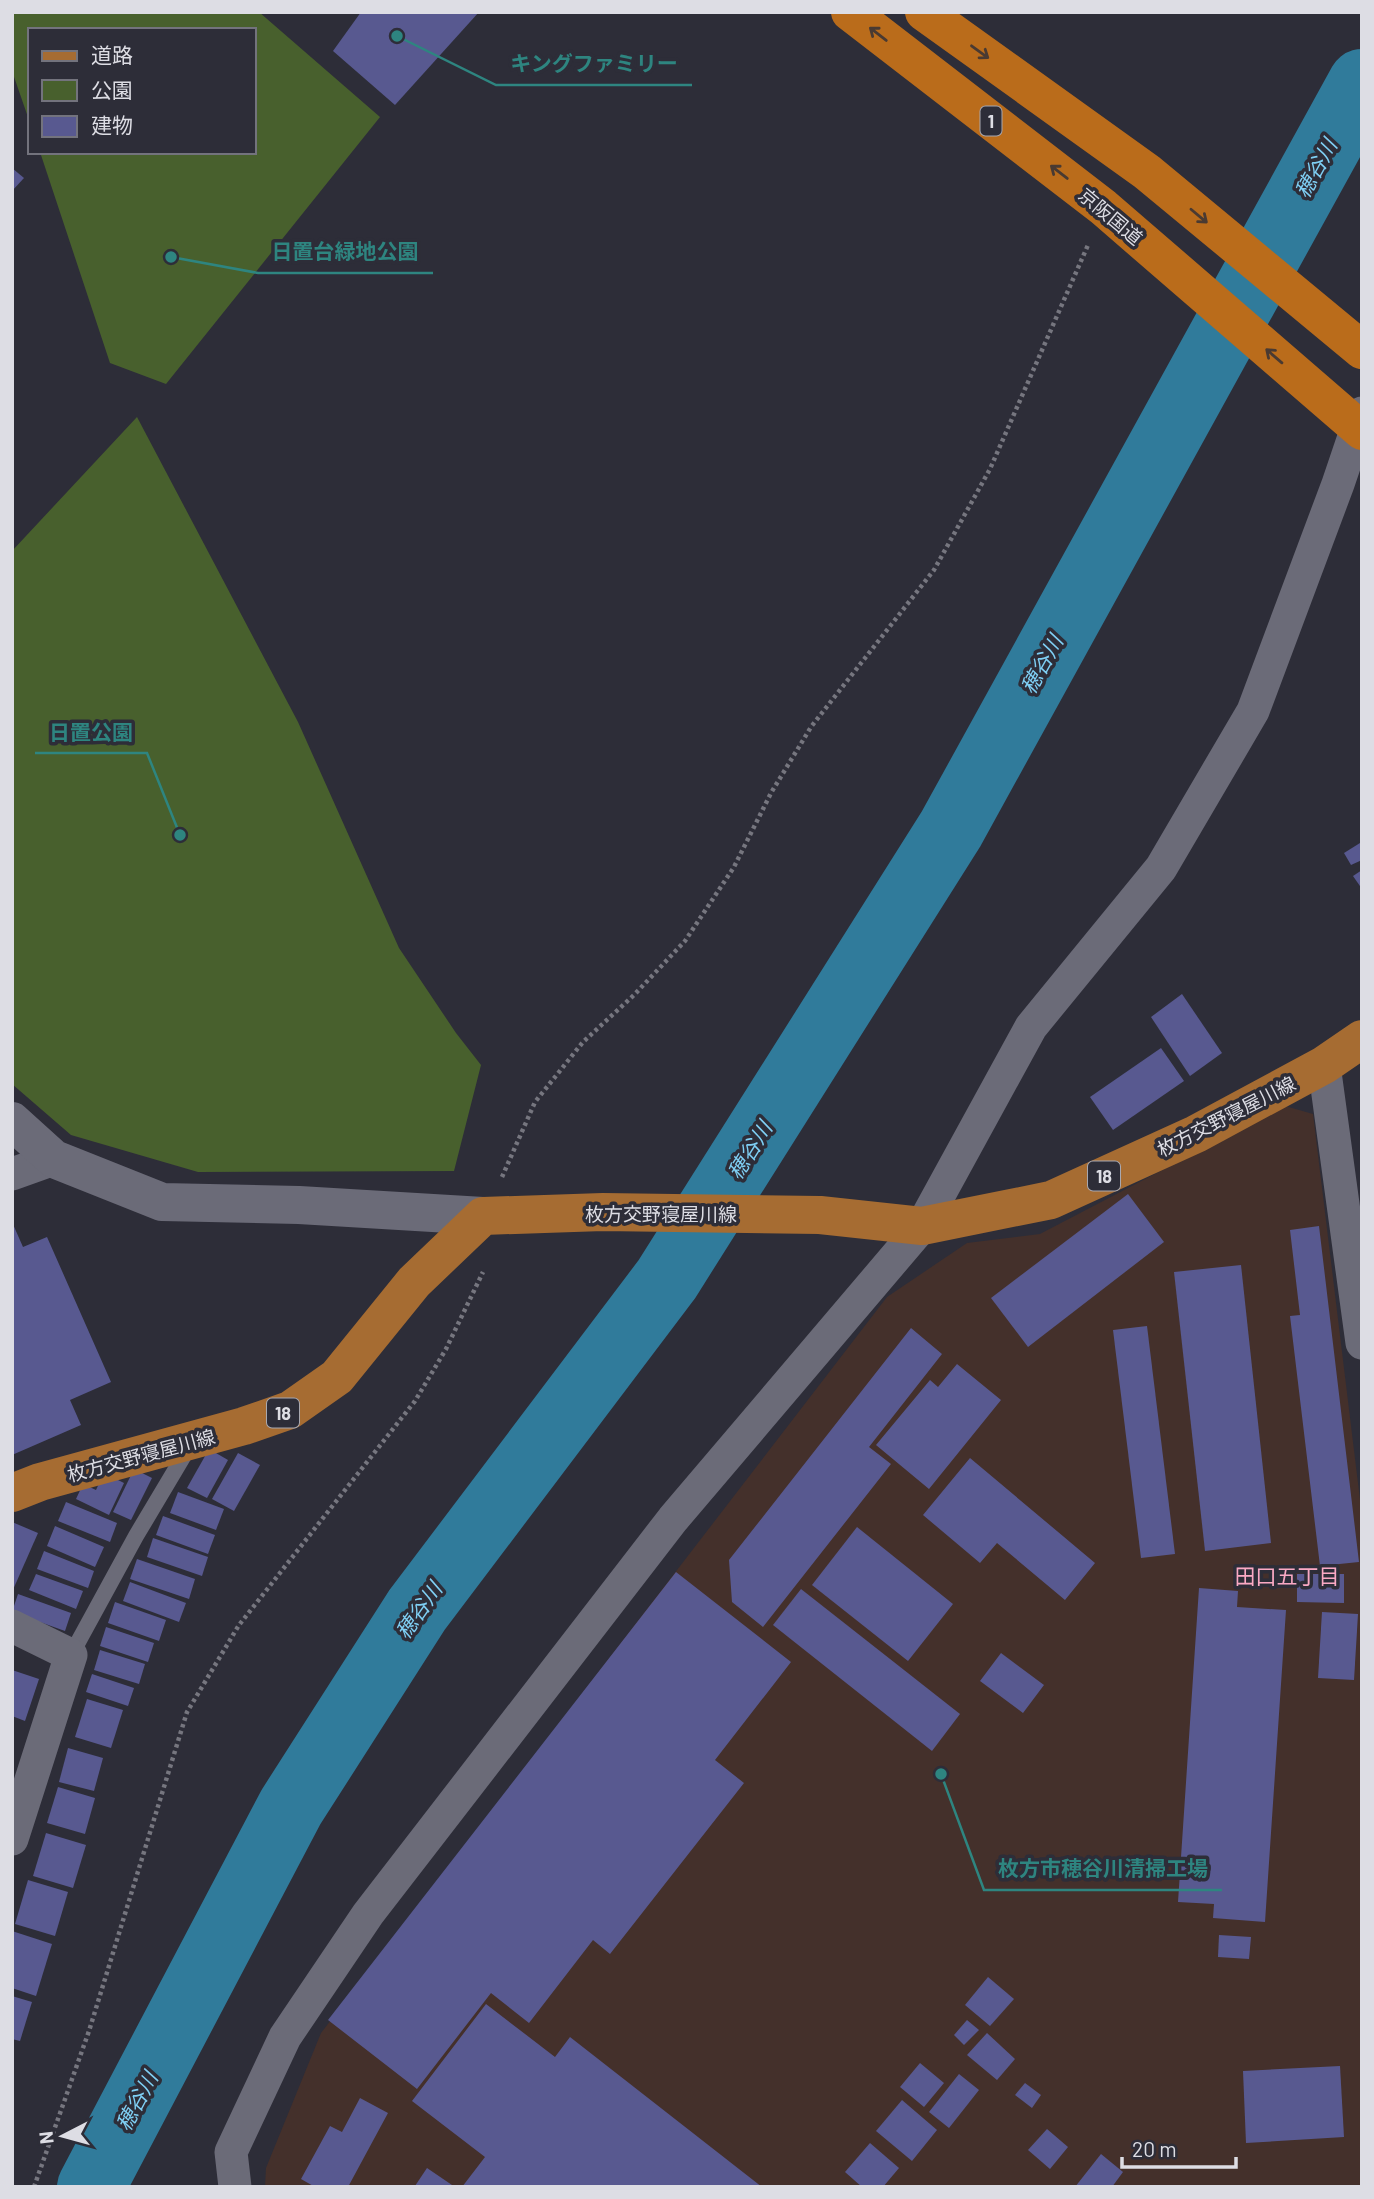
<svg xmlns="http://www.w3.org/2000/svg" width="1374" height="2199" font-family="Barlow,'Noto Sans JP',sans-serif">
  <rect width="100%" height="100%" fill="#2d2d38"/>
  <path fill="#44302b" d="M1285,1106L1313,1114L1362,1516V2187H265L266,2168L321,2033L887,1297L967,1243L1040,1234Z"/>
  <g fill="#48602d">
    <path d="M12,12H259L380,117L166,384L110,363L40,152H254V30H30V123L12,71Z"/>
    <path d="M137,417L298,722L399,948L456,1033L481,1065L454,1171L198,1172L71,1135L12,1084V551Z"/>
  </g>
  <g fill="none" stroke-linecap="round" stroke-linejoin="round">
    <path stroke="#307b9b" stroke-width="68" d="M91,2187L291,1807L417,1610L667,1279L951,829L1362,83"/>
  </g>
  <g fill="#585990">
    <path d="M361,12H479L395,105L333,51Z"/>
    <path d="M12,168L24,178L12,191Z"/>
    <path d="M1360,843L1362,860L1351,865L1344,853Z"/>
    <path d="M1362,870V889L1353,876Z"/>
    <path d="M1182,994L1222,1053L1190,1076L1151,1017Z"/>
    <path d="M1161,1048L1184,1081L1113,1130L1090,1097Z"/>
    <path d="M1128,1194L1164,1242L1028,1347L991,1298Z"/>
    <path d="M12,1222L23,1247L47,1237L111,1382L70,1400L81,1425L12,1455Z"/>
    <path d="M1319,1226L1359,1562L1320,1566L1290,1316L1300,1315L1290,1230Z"/>
    <path d="M1241,1265L1271,1543L1205,1551L1174,1272Z"/>
    <path d="M1147,1326L1175,1554L1141,1558L1113,1330Z"/>
    <path d="M911,1328L942,1354L869,1447L891,1464L763,1627L732,1602L729,1560Z"/>
    <path d="M957,1364L1001,1400L929,1489L876,1445L930,1380L938,1387Z"/>
    <path d="M209,1449L228,1460L207,1498L187,1488Z"/>
    <path d="M238,1453L260,1465L234,1511L212,1499Z"/>
    <path d="M970,1458L1095,1563L1065,1600L997,1543L980,1563L923,1515Z"/>
    <path d="M134,1469L152,1478L131,1520L113,1512Z"/>
    <path d="M104,1473L124,1483L109,1515L76,1499L83,1484L96,1490Z"/>
    <path d="M178,1492L224,1509L216,1530L170,1513Z"/>
    <path d="M66,1502L117,1523L110,1542L58,1521Z"/>
    <path d="M163,1516L215,1535L208,1554L156,1535Z"/>
    <path d="M12,1522L38,1533L12,1592Z"/>
    <path d="M55,1526L104,1547L95,1567L47,1546Z"/>
    <path d="M857,1527L953,1604L908,1661L812,1585Z"/>
    <path d="M153,1538L208,1557L202,1576L147,1557Z"/>
    <path d="M44,1551L94,1571L88,1588L37,1569Z"/>
    <path d="M137,1559L195,1579L189,1599L130,1579Z"/>
    <path d="M676,1572L791,1662L715,1760L744,1783L610,1954L593,1940L529,2023L491,1993L417,2089L328,2020Z"/>
    <path d="M36,1574L83,1591L76,1609L29,1590Z"/>
    <path d="M1297,1574H1344V1603L1297,1602Z"/>
    <path d="M130,1582L186,1603L179,1622L123,1601Z"/>
    <path d="M1199,1588L1238,1591L1237,1607L1286,1610L1265,1922L1213,1918L1214,1904L1178,1902Z"/>
    <path d="M801,1589L960,1714L932,1751L773,1625Z"/>
    <path d="M18,1594L71,1613L65,1631L12,1612Z"/>
    <path d="M115,1602L166,1620L159,1641L108,1623Z"/>
    <path d="M1322,1612L1358,1614L1354,1680L1318,1678Z"/>
    <path d="M106,1627L154,1643L148,1662L100,1646Z"/>
    <path d="M100,1650L145,1664L139,1684L94,1670Z"/>
    <path d="M1001,1653L1044,1685L1023,1713L980,1681Z"/>
    <path d="M12,1670L39,1679L25,1721L12,1716Z"/>
    <path d="M92,1674L134,1688L128,1706L86,1692Z"/>
    <path d="M87,1699L123,1710L111,1748L75,1737Z"/>
    <path d="M68,1748L103,1758L94,1791L59,1782Z"/>
    <path d="M58,1787L95,1798L85,1834L47,1823Z"/>
    <path d="M46,1833L86,1845L73,1888L33,1876Z"/>
    <path d="M28,1880L68,1892L55,1936L15,1924Z"/>
    <path d="M12,1931L52,1944L36,1996L12,1988Z"/>
    <path d="M1219,1935L1251,1937L1249,1959L1218,1957Z"/>
    <path d="M988,1977L1014,1999L990,2026L965,2005Z"/>
    <path d="M12,1996L32,2002L20,2041L12,2039Z"/>
    <path d="M486,2004L555,2057L570,2037L762,2187H462L485,2157L412,2101Z"/>
    <path d="M967,2020L979,2030L964,2045L954,2035Z"/>
    <path d="M987,2033L1015,2059L997,2080L967,2055Z"/>
    <path d="M920,2063L944,2083L924,2107L900,2087Z"/>
    <path d="M1340,2066L1344,2137L1246,2143L1243,2071Z"/>
    <path d="M959,2074L979,2090L949,2128L929,2112Z"/>
    <path d="M1025,2083L1041,2095L1032,2108L1015,2095Z"/>
    <path d="M360,2098L388,2113L348,2187H315L301,2179L330,2126L342,2132Z"/>
    <path d="M902,2100L937,2130L912,2161L876,2131Z"/>
    <path d="M1047,2129L1068,2147L1050,2169L1028,2150Z"/>
    <path d="M870,2143L899,2168L883,2187H862L845,2172Z"/>
    <path d="M1101,2154L1123,2172L1112,2187H1075Z"/>
    <path d="M427,2168L452,2185L451,2187L415,2186Z"/>
  </g>
  <g fill="none" stroke-linecap="round" stroke-linejoin="round">
    <g stroke="#76767f" stroke-width="4.5" stroke-dasharray="3.5 3.5" stroke-linecap="butt">
      <path d="M502,1177L535,1102L583,1042L634,995L685,941L734,867L771,793L811,727L934,570L990,469L1088,245"/>
      <path d="M34,2187L89,2031L187,1712L239,1625L415,1401L446,1349L483,1272"/>
    </g>
    <path stroke="#6b6b78" stroke-width="16" d="M71,1655L136,1536L189,1447"/>
    <g stroke="#6b6b78" stroke-width="33">
      <path d="M1324,1065L1362,1343"/>
      <path d="M12,1174L54,1159"/>
      <path d="M12,1626L71,1655L12,1839"/>
      <path d="M235,2187L231,2152L285,2037L368,1914L673,1519L922,1226L1031,1027L1161,868L1253,711L1338,484L1362,413"/>
    </g>
    <path stroke="#6b6b78" stroke-width="38" d="M12,1121L54,1159L162,1202L299,1205L483,1216"/>
    <path stroke="#a66c32" stroke-width="38" d="M12,1493L40,1482L244,1426L290,1410L337,1377L414,1282L483,1216L603,1212L820,1215L922,1226L1051,1200L1196,1134L1324,1065L1362,1039"/>
    <g stroke="#ba6c1b" stroke-width="38">
      <path d="M850,12L1103,207L1362,431"/>
      <path d="M924,12L1147,172L1362,350"/>
    </g>
  </g>
  <defs><path id="oneway-shaft" d="M-6 0H5M1.5-3L5.5 0L1.5 3" fill="none" stroke-width="1.6" stroke-linecap="round" stroke-linejoin="round" transform="scale(1.75)"/></defs>
  <g stroke="#493a32">
    <use href="#oneway-shaft" transform="translate(878 34) rotate(-142)"/>
    <use href="#oneway-shaft" transform="translate(980 52) rotate(36)"/>
    <use href="#oneway-shaft" transform="translate(1059 172) rotate(-142)"/>
    <use href="#oneway-shaft" transform="translate(1199 216) rotate(40)"/>
    <use href="#oneway-shaft" transform="translate(1274 356) rotate(-139)"/>
  </g>
  <g text-anchor="middle" dominant-baseline="central" stroke-width="7" stroke-linejoin="round" paint-order="stroke">
    <g fill="#2d2d38" stroke="#a8a8b0" stroke-width="2">
      <rect x="980.5" y="106.5" width="21" height="29" rx="5"/>
      <rect x="1088" y="1161.5" width="32" height="29" rx="5"/>
      <rect x="267" y="1398.5" width="32" height="29" rx="5"/>
    </g>
    <g font-size="18" font-weight="bold" fill="#dddde4">
      <text x="991" y="121">1</text>
      <text x="1104" y="1176">18</text>
      <text x="283" y="1413">18</text>
    </g>
    <g font-size="19" fill="#dddde4" stroke="#2d2d38">
      <text transform="translate(1111 216) rotate(40)">京阪国道</text>
      <text transform="translate(1226 1116) rotate(-27)">枚方交野寝屋川線</text>
      <text x="661" y="1213">枚方交野寝屋川線</text>
      <text transform="translate(141 1455) rotate(-15)">枚方交野寝屋川線</text>
    </g>
    <g font-size="21" font-style="italic" fill="#7fcff4" stroke="#2d2d38">
      <text transform="translate(1315 168) rotate(-61)">穂谷川</text>
      <text transform="translate(1041 664) rotate(-61)">穂谷川</text>
      <text transform="translate(749 1150) rotate(-58)">穂谷川</text>
      <text transform="translate(418 1610) rotate(-55)">穂谷川</text>
      <text transform="translate(136 2101) rotate(-62)">穂谷川</text>
    </g>
    <g font-size="21" fill="#faa9c4" stroke="#2d2d38">
      <text x="1287" y="1575">田口五丁目</text>
    </g>
  </g>
  <path fill="none" stroke="#2e8580" stroke-width="2.5" d="M397 36L496 85H692M171 257L258 273H433M180 835L147 753H35M941 1774L984 1890H1222"/>
  <g fill="#2e8580" stroke="#2d2d38" stroke-width="2.5">
    <circle cx="397" cy="36" r="7"/>
    <circle cx="171" cy="257" r="7"/>
    <circle cx="180" cy="835" r="7"/>
    <circle cx="941" cy="1774" r="7"/>
  </g>
  <g font-size="21" text-anchor="middle" font-weight="bold" fill="#2e8580" stroke="#2d2d38" stroke-width="7" stroke-linejoin="round" paint-order="stroke">
    <text x="594" y="71">キングファミリー</text>
    <text x="345" y="259">日置台緑地公園</text>
    <text x="91" y="740">日置公園</text>
    <text x="1103" y="1876">枚方市穂谷川清掃工場</text>
  </g>
  <rect width="1374" height="2199" fill="none" stroke="#dddde4" stroke-width="28"/>
  <rect x="28" y="28" width="228" height="126" fill="#2d2d38" stroke="#73737d" stroke-width="2"/>
  <rect x="42" y="51" width="35" height="10" fill="#a66c32" stroke="#73737d" stroke-width="2"/>
  <text x="91" y="63" font-size="21" fill="#dddde4">道路</text>
  <rect x="42" y="80" width="35" height="21" fill="#48602d" stroke="#73737d" stroke-width="2"/>
  <text x="91" y="98" font-size="21" fill="#dddde4">公園</text>
  <rect x="42" y="116" width="35" height="21" fill="#585990" stroke="#73737d" stroke-width="2"/>
  <text x="91" y="133" font-size="21" fill="#dddde4">建物</text>
  <g transform="translate(63 2136) rotate(264)" stroke="#2d2d38" stroke-width="5" paint-order="stroke">
  <path d="M0-5L12 26L0 18L-12 26Z" fill="#dddde4"/>
  <text y="-10" font-size="19" font-weight="bold" text-anchor="middle" fill="#dddde4">N</text>
  </g>
  <path d="M1122 2157v10h114v-10" fill="none" stroke="#dddde4" stroke-width="3.5"/>
  <text x="1132" y="2157" font-size="21" fill="#dddde4" stroke="#2d2d38" stroke-width="5" paint-order="stroke">20 m</text>
</svg>
